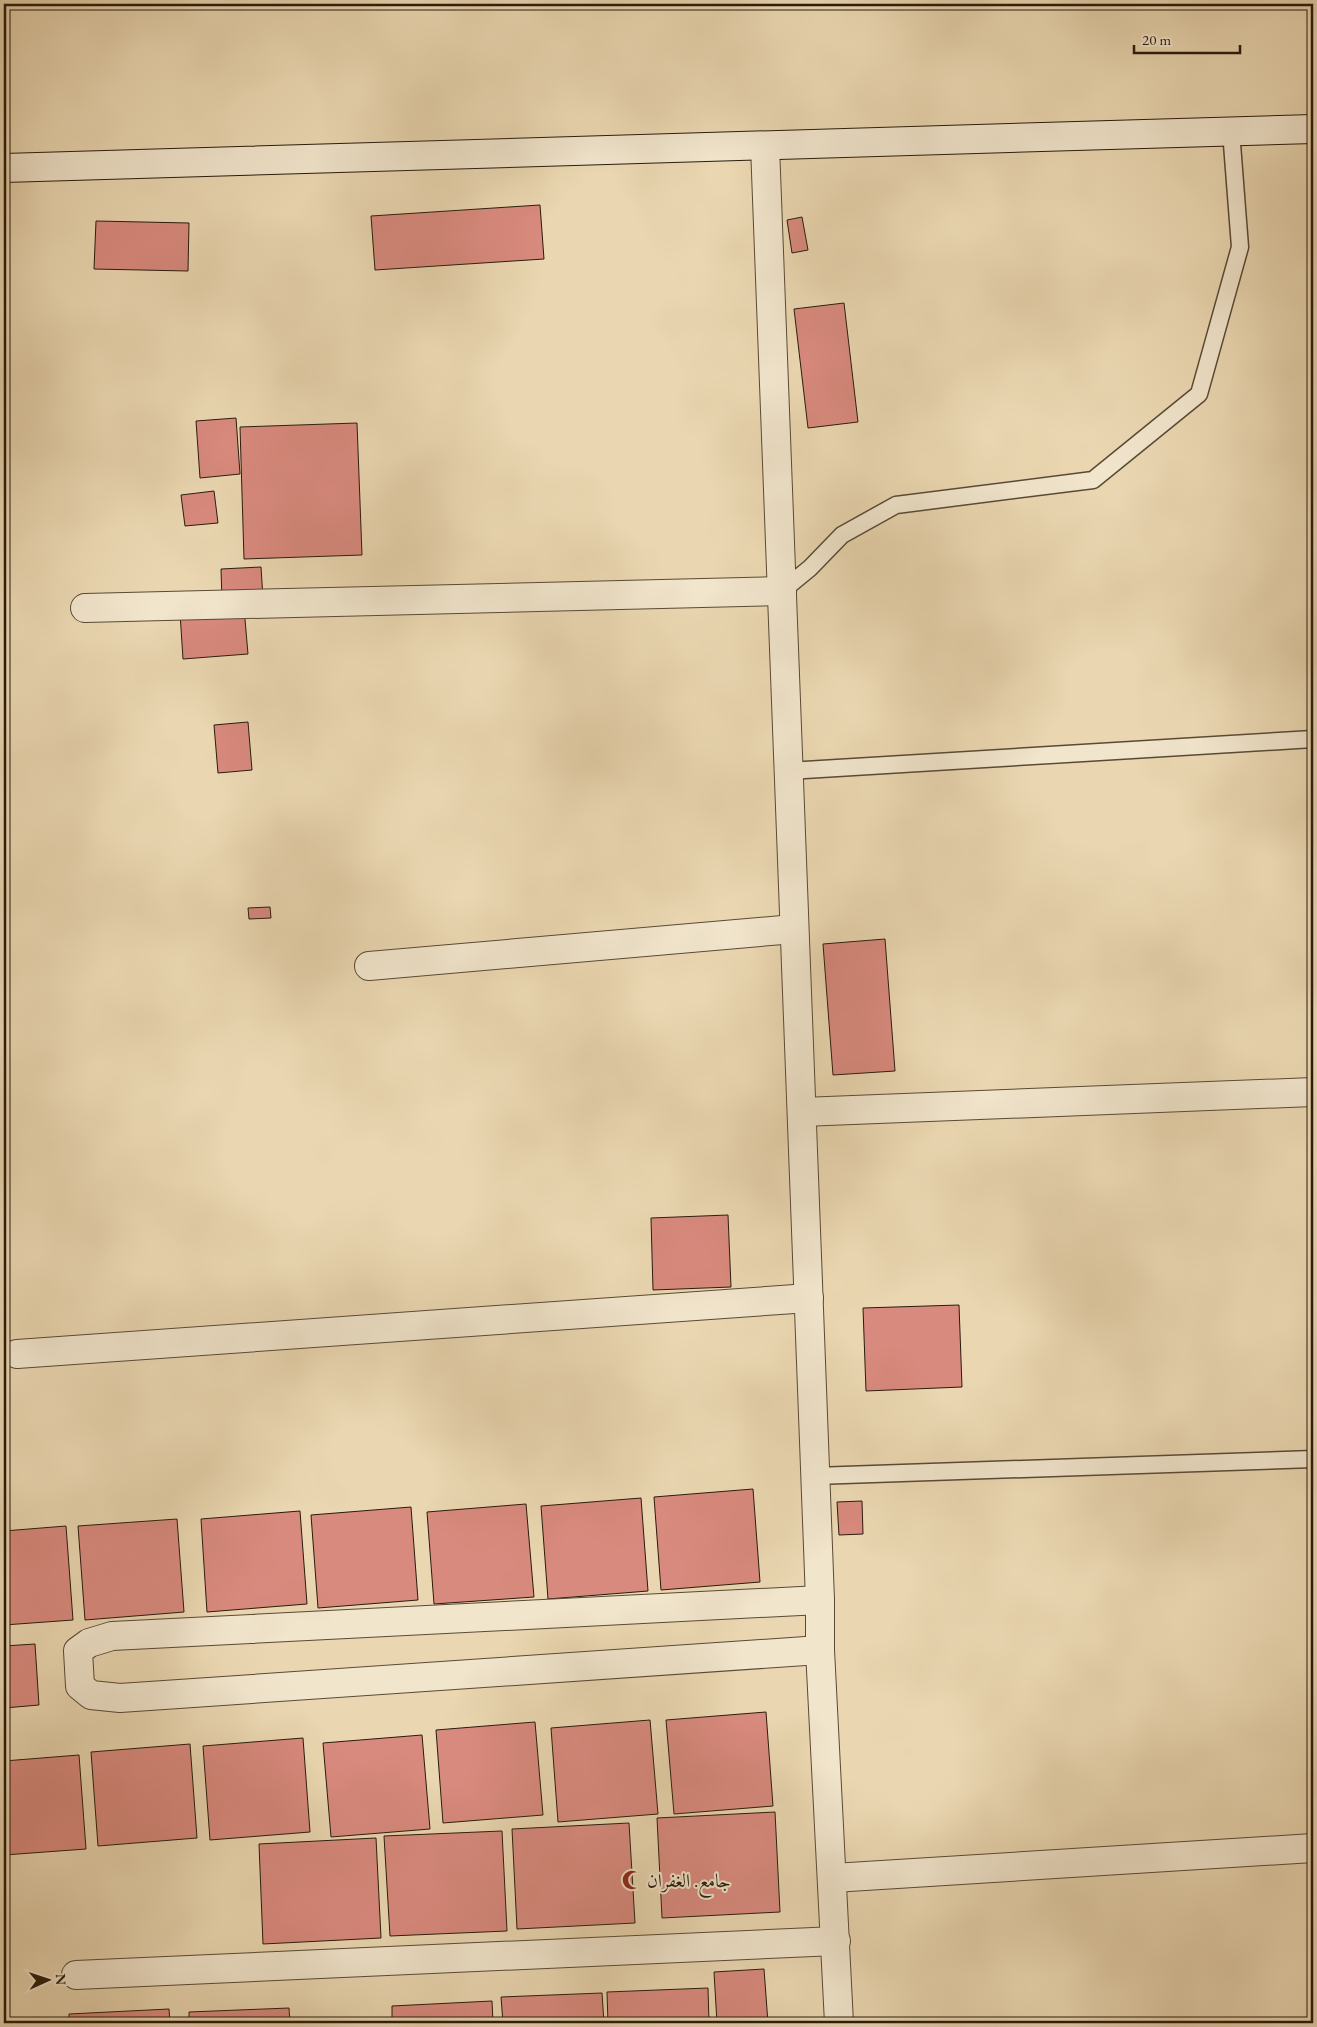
<svg xmlns="http://www.w3.org/2000/svg" width="1317" height="2027" font-family="'EB Garamond',Amiri,serif">
  <rect width="100%" height="100%" fill="#ead7b1"/>
  <filter id="stains"><feTurbulence type="fractalNoise" baseFrequency=".004" numOctaves="4"/><feColorMatrix values="0 0 0 0 .2 0 0 0 0 .09 0 0 0 0 .02 0 0 0 .5 -.17"/></filter>
  <radialGradient id="worn" r=".72"><stop offset=".6" stop-color="#630" stop-opacity="0"/><stop offset="1" stop-color="#630" stop-opacity=".3"/></radialGradient>
  <g fill="#d98a7e" stroke="#291b0c">
    <path d="M540,205L544,259L375,270L371,216Z"/>
    <path d="M802,217L808,250L792,253L787,220Z"/>
    <path d="M96,221L189,223L188,271L94,269Z"/>
    <path d="M844,303L858,422L808,428L794,309Z"/>
    <path d="M236,418L240,474L200,478L196,421Z"/>
    <path d="M357,423L362,555L244,559L240,427Z"/>
    <path d="M214,491L218,523L185,526L181,495Z"/>
    <path d="M261,567L263,598L222,601L221,569Z"/>
    <path d="M244,608L248,654L183,659L180,613Z"/>
    <path d="M248,722L252,770L218,773L214,725Z"/>
    <path d="M270,907L271,918L249,919L248,908Z"/>
    <path d="M885,939L895,1071L833,1075L823,944Z"/>
    <path d="M728,1215L731,1287L653,1290L651,1218Z"/>
    <path d="M959,1305L962,1387L866,1391L863,1308Z"/>
    <path d="M753,1489L760,1582L661,1590L654,1497Z"/>
    <path d="M641,1498L648,1591L548,1599L541,1506Z"/>
    <path d="M862,1501L863,1534L839,1535L837,1502Z"/>
    <path d="M526,1504L534,1597L434,1604L427,1512Z"/>
    <path d="M411,1507L418,1600L318,1608L311,1515Z"/>
    <path d="M300,1511L307,1604L207,1612L201,1519Z"/>
    <path d="M177,1519L184,1612L85,1620L78,1526Z"/>
    <path d="M66,1526L73,1620L4,1625V1531Z"/>
    <path d="M35,1644L39,1705L4,1708V1646Z"/>
    <path d="M766,1712L773,1806L674,1814L666,1720Z"/>
    <path d="M650,1720L658,1814L558,1822L551,1728Z"/>
    <path d="M535,1722L543,1815L443,1823L436,1730Z"/>
    <path d="M422,1735L430,1829L331,1837L323,1743Z"/>
    <path d="M303,1738L310,1832L210,1840L203,1746Z"/>
    <path d="M190,1744L197,1838L98,1846L91,1752Z"/>
    <path d="M79,1755L86,1849L4,1855V1761Z"/>
    <path d="M775,1812L780,1912L662,1918L657,1818Z"/>
    <path d="M629,1823L635,1923L517,1929L512,1829Z"/>
    <path d="M502,1831L507,1931L390,1936L384,1836Z"/>
    <path d="M376,1838L381,1938L263,1944L259,1844Z"/>
    <path d="M764,1969L768,2023H717L714,1972Z"/>
    <path d="M708,1988L709,2023H608L607,1992Z"/>
    <path d="M602,1993L604,2023H503L501,1997Z"/>
    <path d="M492,2001L493,2023H392V2006Z"/>
    <path d="M289,2008L290,2023H189V2012Z"/>
    <path d="M169,2009L170,2023H69V2014Z"/>
  </g>
  <g fill="none" stroke-linecap="round" stroke-linejoin="round">
    <defs>
      <g id="service">
        <path d="M782,591L810,568L842,535L896,505L1093,480L1199,394L1240,247L1231,131"/>
        <path d="M788,771L1313,739"/>
        <path d="M815,1476L1313,1459"/>
      </g>
      <g id="minor">
        <path d="M765,146L820,1600V1650L839,2023"/>
        <path d="M85,608L782,591"/>
        <path d="M369,966L794,929"/>
        <path d="M802,1112L1313,1092"/>
        <path d="M17,1354L809,1298"/>
        <path d="M820,1650L120,1698L91,1695L80,1686L78,1651L89,1643L112,1636L820,1600"/>
        <path d="M833,1878L1313,1848"/>
        <path d="M76,1975L836,1941"/>
      </g>
      <path id="secondary" d="M4,168L1313,129"/>
    </defs>
    <use href="#service" stroke="#594a35" stroke-width="19"/>
    <use href="#minor" stroke="#594a35" stroke-width="30"/>
    <use href="#secondary" stroke="#291b0c" stroke-width="30"/>
    <use href="#service" stroke="#f1e5cc" stroke-width="16"/>
    <use href="#minor" stroke="#f1e5cc" stroke-width="28"/>
    <use href="#secondary" stroke="#f1e5cc" stroke-width="28"/>
  </g>
  <defs>
    <symbol id="mosque-bare" viewBox="-9 -9 18 18"><path d="M3.5-4.9A6 6 0 1 0 3.5 4.9A5 5 0 1 1 3.5-4.9Z" fill="#8f2418" stroke="#f1e5cc" stroke-width="2.5" paint-order="stroke"/></symbol>
  </defs>
  <g fill-rule="evenodd">
    <use href="#mosque-bare" x="618" y="1866" width="28" height="28"/>
  </g>
  <g text-anchor="middle" dominant-baseline="central" stroke-width="4" stroke-linejoin="round" paint-order="stroke">
    <g font-size="19" fill="#291b0c" stroke="#f1e5cc" text-anchor="start">
      <text x="647" y="1880">جامع. الغفران</text>
    </g>
  </g>
  <rect width="1317" height="2027" fill="none" stroke="#ead7b1" stroke-width="20"/>
  <rect x="5" y="5" width="1307" height="2017" fill="none" stroke="#291b0c" stroke-width="2.5"/>
  <rect x="10" y="10" width="1297" height="2007" fill="none" stroke="#291b0c"/>
  <g transform="translate(48 1980) rotate(87)" stroke="#f1e5cc" stroke-width="4" paint-order="stroke">
  <path d="M0-4L9 19L0 12L-9 19Z" fill="#291b0c"/>
  <text y="-8" font-size="14" font-weight="bold" text-anchor="middle" fill="#291b0c">N</text>
  </g>
  <path d="M1134 45v8h106v-8" fill="none" stroke="#291b0c" stroke-width="2.5"/>
  <text x="1142" y="45" font-size="15" fill="#291b0c" stroke="#f1e5cc" stroke-width="4" paint-order="stroke">20 m</text>
  <rect width="100%" height="100%" filter="url(#stains)"/>
  <rect width="100%" height="100%" fill="url(#worn)"/>
</svg>
